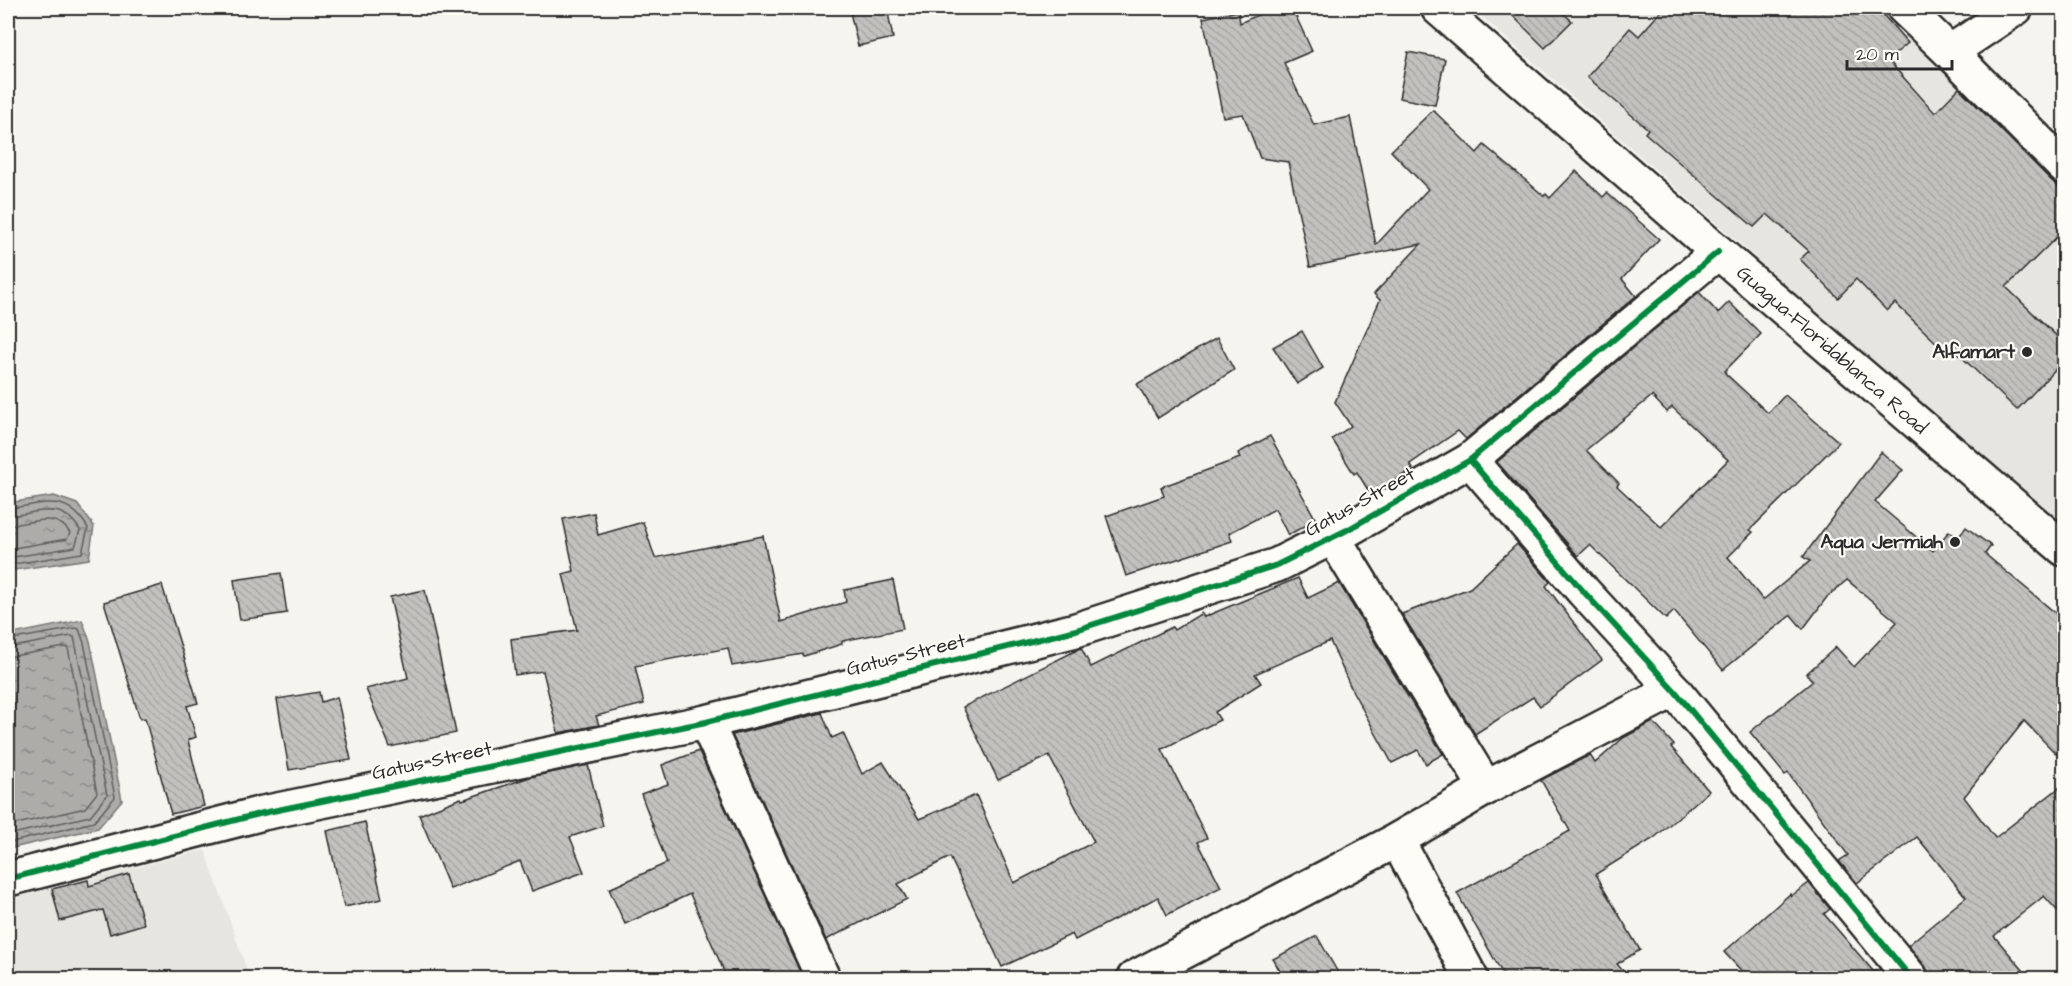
<svg xmlns="http://www.w3.org/2000/svg" width="2072" height="986" font-family="'Architects Daughter',sans-serif">
  <defs>
    <pattern id="water-ripples" width="26" height="14" patternUnits="userSpaceOnUse" patternTransform="scale(1.5)"><rect width="26" height="14" fill="#adaca9"/><path d="M2 4q2-2 4 0t4 0M15 11q2-2 4 0t4 0" fill="none" stroke="#8d8c8a"/></pattern>
    <pattern id="building-back-hatch" width="6" height="6" patternUnits="userSpaceOnUse" patternTransform="scale(1.5)"><rect width="6" height="6" fill="#c2c1be"/><path d="M-1 5l2 2M0 0l6 6M5-1l2 2" fill="none" stroke="#a7a6a3"/></pattern>
  </defs>
  <rect width="100%" height="100%" fill="#f5f4ef"/>
  <filter id="ink" filterUnits="userSpaceOnUse"><feTurbulence type="fractalNoise" baseFrequency=".0167" numOctaves="2"/><feDisplacementMap in="SourceGraphic" scale="12" xChannelSelector="R" yChannelSelector="G"/><feConvolveMatrix kernelMatrix="1 2 1 2 8 2 1 2 1" color-interpolation-filters="sRGB"/></filter>
  <g filter="url(#ink)">
    <g fill="#e6e5e0">
      <path d="M1472,8H1890L2064,181V529Z"/>
      <path d="M205,850L250,978H8V899Z"/>
    </g>
    <g fill="url(#water-ripples)" stroke="#797877" stroke-width="1.5">
      <path d="M54,496L77,504L94,526L89,559L8,571V503Z"/>
      <path d="M82,620L90,641L122,800L98,828L8,849V635Z"/>
    </g>
    <g fill="none" stroke-linecap="round" stroke-linejoin="round">
      <g stroke="#5f5f5d" stroke-width="1.5">
        <path d="M8,508C43,506 65,490 88,528L82,553L8,565"/>
        <path d="M8,516C37,514 61,499 80,530L75,547L8,558"/>
        <path d="M8,525C30,524 56,510 70,533L67,539L8,549"/>
        <path d="M8,640L76,628L79,629L84,643L115,797L94,822L8,843"/>
        <path d="M8,648L71,636L74,637L107,795L90,816L8,835"/>
        <path d="M8,657L65,647L68,648L97,793L85,808L8,826"/>
      </g>
    </g>
    <g fill="url(#building-back-hatch)" stroke="#2b2b2b" stroke-width="1.5" fill-rule="evenodd">
      <path d="M849,8H887L893,38L858,46Z"/>
      <path d="M1273,8H1292L1312,51L1284,63L1314,125L1350,117L1376,245L1428,189L1391,151L1433,110L1477,153L1484,145L1544,196L1546,194L1550,198L1576,171L1603,197L1607,193L1659,239L1622,279L1636,296L1466,439L1458,431L1410,464L1413,469L1371,495L1357,472L1354,474L1332,439L1351,426L1335,402L1380,300L1374,294L1421,244L1310,267L1288,162L1260,158L1243,114L1223,117L1203,18L1238,11L1240,23Z"/>
      <path d="M1505,8H1558L1572,21L1545,48Z"/>
      <path d="M1664,8H1877L1908,43L1888,60L1935,113L1959,88L2051,180L2064,192V230L2006,287L2064,343V360L2017,410L1949,345L1944,350L1895,303L1887,311L1856,279L1838,298L1800,259L1809,251L1767,214L1754,227L1645,133L1648,129L1587,77L1630,28L1639,36Z"/>
      <path d="M1408,52L1445,59L1435,105L1399,98Z"/>
      <path d="M1699,292L1718,313L1729,302L1761,334L1725,371L1726,374L1768,413L1785,395L1839,442L1750,530L1753,532L1728,557L1763,600L1810,561L1803,557L1881,452L1903,470L1875,502L1933,551L1949,531L1958,538L1966,527L1991,546L1985,554L2064,620V762L2024,721L1964,797L1995,838L2064,784V918L2044,896L1994,936L2030,978H1929L1926,967L1908,945L1966,897L1917,837L1857,883L1839,861L1848,855L1788,773L1785,775L1750,732L1813,681L1806,674L1836,647L1854,667L1897,622L1847,580L1827,597L1803,629L1791,615L1723,670L1674,611L1666,619L1590,545L1578,556L1497,462ZM1652,396L1667,412L1672,407L1728,460L1661,527L1617,486L1619,483L1586,450Z"/>
      <path d="M1302,331L1323,368L1297,384L1273,347Z"/>
      <path d="M1217,338L1234,370L1158,418L1137,384Z"/>
      <path d="M1270,436L1316,520L1288,535L1275,509L1229,533L1232,541L1126,576L1106,516L1164,496L1161,487L1240,458L1238,453Z"/>
      <path d="M594,513L598,535L643,522L655,558L763,536L781,622L846,602L844,590L893,580L903,629L842,641V644L804,656L803,654L732,666L728,648L635,666L644,704L596,716L599,725L558,733L543,671L515,675L511,639L577,630L563,574L574,571L563,519Z"/>
      <path d="M1517,544L1550,582L1546,586L1602,660L1540,706L1533,697L1475,734L1402,614L1470,588Z"/>
      <path d="M281,573L287,613L240,620L234,580Z"/>
      <path d="M1298,578L1308,598L1339,583L1443,754L1426,764L1418,750L1392,763L1352,690L1330,641L1255,674L1261,683L1215,712L1220,720L1162,749L1207,838L1198,842L1221,887L1167,915L1158,897L1075,940L1072,934L1002,967L950,857L898,884L907,899L826,940L732,735L822,713L832,738L843,733L862,774L883,762L919,819L976,795L1014,883L1094,842L1049,756L998,780L963,707L1081,648L1091,667L1172,627L1174,630L1202,613L1204,617Z"/>
      <path d="M162,585L198,703L187,706L196,737L188,740L204,806L171,814L145,718L140,719L104,602Z"/>
      <path d="M425,590L456,733L390,747L366,689L408,678L390,597Z"/>
      <path d="M319,692L321,702L337,697L351,760L289,770L277,699Z"/>
      <path d="M1653,722L1674,745L1671,747L1709,791L1654,838L1596,874L1601,883H1600L1640,950L1617,964L1629,978H1505L1457,893L1570,831L1541,780L1590,755L1595,763L1623,738Z"/>
      <path d="M699,751L803,978H727L690,894L625,924L609,889L667,863L641,794L668,784L662,765Z"/>
      <path d="M588,765L603,826L570,837L584,872L532,891L520,861L450,889L419,815L461,798L462,800L530,777Z"/>
      <path d="M365,822L382,899L344,907L327,831Z"/>
      <path d="M129,874L144,924L110,934L103,910L60,921L52,889L88,880L89,886Z"/>
      <path d="M1809,883L1830,909L1824,914L1874,972L1879,969L1887,978H1748L1724,952L1790,894L1791,896Z"/>
      <path d="M1317,936L1341,978H1284L1273,959Z"/>
    </g>
    <g fill="none" stroke-linecap="round" stroke-linejoin="round">
      <defs>
        <g id="street">
          <path d="M1904,8L1950,52L2064,167"/>
          <path d="M1950,52L2016,8"/>
          <path d="M1470,460L1583,591L1674,690L1911,978"/>
          <path d="M1333,537L1486,788"/>
          <path d="M706,722L823,978"/>
          <path d="M1397,840L1471,978"/>
          <path d="M8,879L263,813L706,722L1076,630L1277,565L1347,530L1470,460L1718,252"/>
          <path d="M1134,978L1397,840L1486,788L1674,690"/>
        </g>
        <path id="primary" d="M1438,8L1718,252L2064,549"/>
      </defs>
      <use href="#street" stroke="#2b2b2b" stroke-width="38"/>
      <use href="#primary" stroke="#2b2b2b" stroke-width="38"/>
      <use href="#street" stroke="#fdfcf7" stroke-width="33"/>
      <use href="#primary" stroke="#fdfcf7" stroke-width="33"/>
      <defs>
        <g id="cycleway">
          <path d="M1470,460L1583,591L1674,690L1911,978"/>
          <path d="M8,879L263,813L706,722L1076,630L1277,565L1347,530L1470,460L1718,252"/>
        </g>
      </defs>
      <use href="#cycleway" stroke="#fdfcf7" stroke-width="10"/>
      <use href="#cycleway" stroke="#00873e" stroke-width="6"/>
    </g>
  </g>
  <g fill="#2b2b2b" stroke="#fdfcf7" stroke-width="2">
    <circle cx="2027" cy="352" r="6"/>
    <circle cx="1955" cy="542" r="6"/>
  </g>
  <g text-anchor="middle" dominant-baseline="central" stroke-width="4.5" stroke-linejoin="round" paint-order="stroke">
    <g font-size="20" fill="#2b2b2b" stroke="#fdfcf7">
      <text transform="translate(1832 350) rotate(41)">Guagua-Floridablanca Road</text>
      <text transform="translate(1360 502) rotate(-29)">Gatus Street</text>
      <text transform="translate(906 655) rotate(-14)">Gatus Street</text>
      <text transform="translate(432 761) rotate(-12)">Gatus Street</text>
    </g>
    <g font-size="20" font-weight="bold" fill="#2b2b2b" stroke="#fdfcf7" text-anchor="end">
      <text x="2015" y="352">Alfamart</text>
      <text x="1943" y="542">Aqua Jermiah</text>
    </g>
  </g>
  <rect width="2072" height="986" fill="none" stroke="#fdfcf7" stroke-width="30"/>
  <rect x="15" y="15" width="2042" height="956" fill="none" stroke="#2b2b2b" stroke-width="2" filter="url(#ink)"/>
  <path d="M1847 60v9h105v-9" fill="none" stroke="#2b2b2b" stroke-width="3"/>
  <text x="1856" y="60" font-size="18" fill="#2b2b2b" stroke="#fdfcf7" stroke-width="4.5" paint-order="stroke">20 m</text>
</svg>
